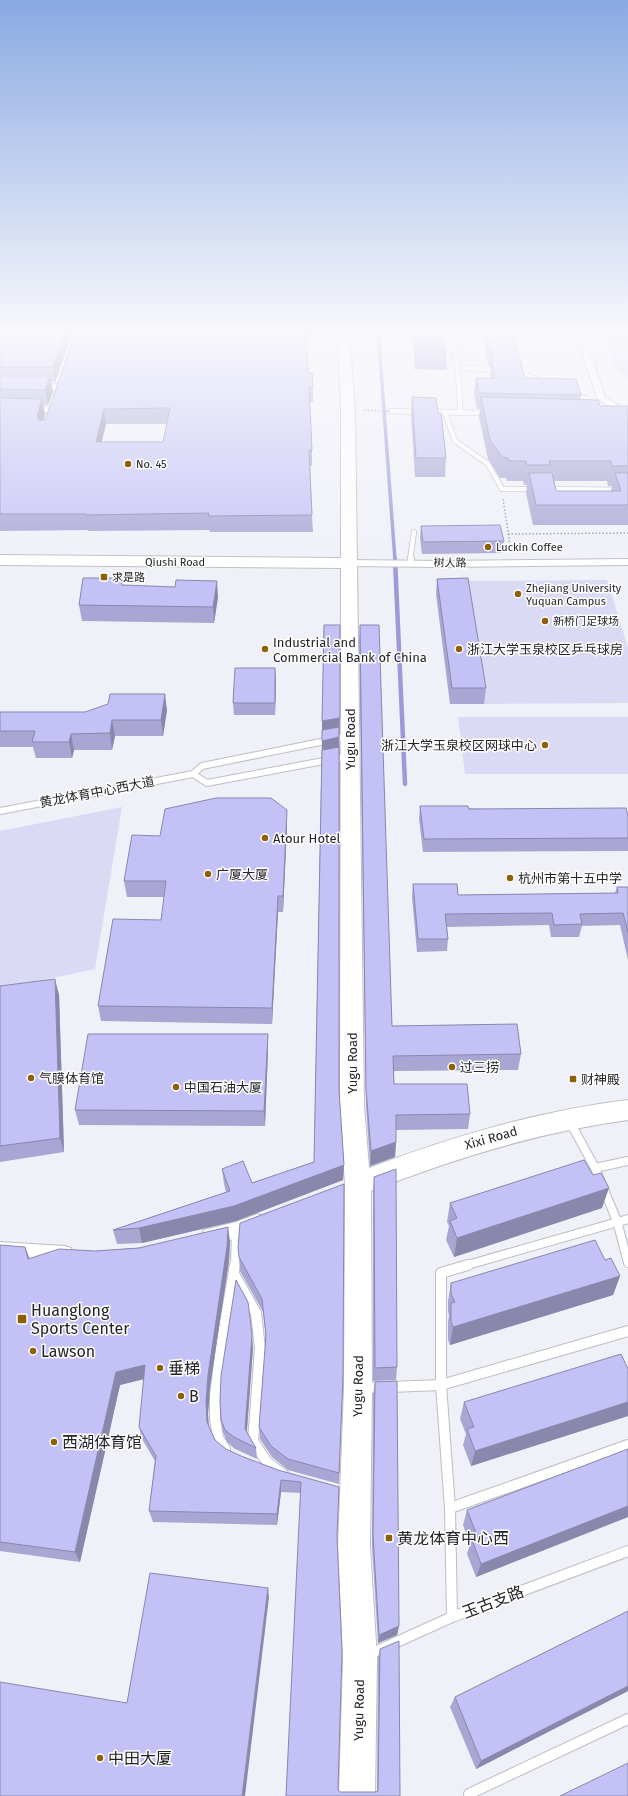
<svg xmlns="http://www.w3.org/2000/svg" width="628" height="1796" font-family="'Fira Sans','Noto Sans SC',sans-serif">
  <rect width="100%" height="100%" fill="#f0f0f9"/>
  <g fill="#dbdaf4">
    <path d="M601,329H628V379L617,372Z"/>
    <path d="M607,580L628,648V703L484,704L464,581Z"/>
    <path d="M458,717H628V774H465Z"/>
    <path d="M122,807L95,969L0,989V831Z"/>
  </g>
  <path fill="#9d99d9" d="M414,337H445L447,370L414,369Z"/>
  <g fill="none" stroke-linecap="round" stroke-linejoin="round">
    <path stroke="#9d99d9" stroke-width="3.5" d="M378,329L395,560"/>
    <path stroke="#9d99d9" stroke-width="4.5" d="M395,559L405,784"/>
    <defs>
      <g id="lane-far3">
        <path d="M447,329C460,354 458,386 461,413"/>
        <path d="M456,368L489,369"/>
        <path d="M390,411L420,412"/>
        <path d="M430,412L488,413"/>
        <path d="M445,413L455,441L488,464L502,489H535"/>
        <path d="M547,489L628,490"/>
        <path d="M410,560L414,532"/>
      </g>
      <g id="lane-far2">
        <path d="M410,563L411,559"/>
        <path d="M193,774L207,783L350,756"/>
        <path d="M0,811L193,774L202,766L350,736"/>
      </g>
      <g id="lane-far1">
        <path d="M570,1122L595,1168L617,1221L628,1263"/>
        <path d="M595,1168L628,1161"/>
        <path d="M235,1266L236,1230"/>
        <path d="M464,1266L628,1219"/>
      </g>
      <g id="lane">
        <path d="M234,1274L256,1313L260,1348L253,1441L267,1462L284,1475"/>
        <path d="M364,1388L441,1385L628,1331"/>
        <path d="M225,1449L218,1438L215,1419V1395L222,1340L235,1265"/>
        <path d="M450,1508L628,1445"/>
        <path d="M452,1617L450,1508L441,1385V1273L468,1265"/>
        <path d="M368,1655L452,1617L628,1551"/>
        <path d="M469,1794L628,1719"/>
      </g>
      <g id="street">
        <path d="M574,329H582L605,397L623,408L628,409V415L617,412L597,398Z"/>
        <path d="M0,384H60L64,387L60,390H0Z"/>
        <path d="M0,406L52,407L56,410L52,413L0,412Z"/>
        <path d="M628,559V565L441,567L350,566L345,563L350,560L441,561Z"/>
        <path d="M257,1214L263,1216L266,1222L263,1228C248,1233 219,1248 204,1242L201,1236L204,1230L236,1222Z"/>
        <path d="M0,1242L65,1246L71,1248L74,1254L71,1260L65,1262L0,1258Z"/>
      </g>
      <path id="secondary" d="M337,329H349L355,410L364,1105L369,1168C454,1136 538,1111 628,1100V1120C539,1132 455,1158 371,1191L372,1389L370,1546L377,1659L375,1796H339L343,1659L338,1546L344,1389L345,1184L340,1105L341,568L0,565V555L341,558V410Z"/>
    </defs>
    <use href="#lane-far3" stroke="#bdbdc6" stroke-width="6"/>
    <use href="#lane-far2" stroke="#bdbdc6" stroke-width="8"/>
    <use href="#lane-far1" stroke="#bdbdc6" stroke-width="10"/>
    <use href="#lane" stroke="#bdbdc6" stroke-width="12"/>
    <use href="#street" stroke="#bdbdc6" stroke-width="2"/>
    <use href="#secondary" stroke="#bdbdc6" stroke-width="2"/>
    <g stroke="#95959c" stroke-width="1.5" stroke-dasharray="1.5 2" stroke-linecap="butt">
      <path d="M529,373L545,380"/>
      <path d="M577,393L588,396"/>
      <path d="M503,499L511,551"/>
      <path d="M508,534L628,533"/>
    </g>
    <use href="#lane-far3" stroke="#fff" stroke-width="4.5"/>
    <use href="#lane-far2" stroke="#fff" stroke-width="6"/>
    <use href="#lane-far1" stroke="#fff" stroke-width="8"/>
    <use href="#lane" stroke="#fff" stroke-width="10"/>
    <use href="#street" fill="#fff" fill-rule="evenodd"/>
    <use href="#secondary" fill="#fff" fill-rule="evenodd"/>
    <path stroke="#95959c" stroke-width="1.5" stroke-dasharray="1.5 2" stroke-linecap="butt" d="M364,410L390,411"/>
  </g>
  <g fill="#a9a6d4" fill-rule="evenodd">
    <path d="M0,329H74L55,382H51L53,392L48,405H43L45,414L43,420H45L77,329H316V337H306L308,373L313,387V402H310L312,450V466H310L312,515L313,532H210L209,530L88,531V530L0,531ZM106,424H167L163,442H101Z"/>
    <path d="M460,329H553H512L525,378L581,395L580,399L600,406H628V525H533L526,493L527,485H524L523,481H507L506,478H500L488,459L479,417L480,409H477L474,394L476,378H491L490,373V367L488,365L481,329ZM554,481H607L608,486H612L611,491H556Z"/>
    <path d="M412,397L438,413L446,458L445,477H415L411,415Z"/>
    <path d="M421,526L504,541L502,553L422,554L420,538Z"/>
    <path d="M437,579L486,688L484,704H450L436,594Z"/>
    <path d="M123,585L218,597L214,623L82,621L79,605Z"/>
    <path d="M324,625H340L339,1090L344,1165L343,1180L236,1221L142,1243L117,1244L113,1230L226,1192L224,1184L222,1169L252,1183L314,1162Z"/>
    <path d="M360,625L392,1026L521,1054L518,1070L394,1071V1084L470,1114L468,1129L396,1130V1142L395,1157L370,1166L366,1105L359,641Z"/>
    <path d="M276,680L275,715H234L233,703Z"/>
    <path d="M167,710L163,736H115L112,750H74L72,758H36L33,747H0V712H85Z"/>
    <path d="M420,806L628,816V851L423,852L419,819Z"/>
    <path d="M287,826L283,912H278L272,1024L101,1021L98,1006L161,920L164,897H127L124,881L160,836Z"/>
    <path d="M413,884L458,895L615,893L617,887H628V960L620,925L582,926L579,937H551L549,925L447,927L448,939L447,951L417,952L412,897Z"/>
    <path d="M0,986L59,995L64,1152L0,1162Z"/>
    <path d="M268,1050L265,1126L79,1125L75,1110Z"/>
    <path d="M593,1175L602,1208L454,1257L446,1240L449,1226L447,1222L450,1203Z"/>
    <path d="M374,1177L397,1367L396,1380L373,1381V1192Z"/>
    <path d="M230,1241L229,1261L210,1387L208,1414L209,1426L215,1440L226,1449L241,1456L278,1470L339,1487L337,1536L338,1790L340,1792H377L378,1658L380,1649L400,1796H286L301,1493L281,1492L277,1525L153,1522L149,1511L155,1461L142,1439L139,1427L144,1379L120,1385L80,1562L0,1551V1245L25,1247L30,1259L95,1251Z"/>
    <path d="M239,1257L343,1376L339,1484L288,1470L272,1457L260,1439L259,1427L266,1338L263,1312L240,1271Z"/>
    <path d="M605,1260L620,1276L613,1295L450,1345L448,1340V1322L449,1315L448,1312V1301L451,1283Z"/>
    <path d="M253,1348L247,1432L256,1448L257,1459L235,1449L227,1442L223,1432L221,1420Z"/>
    <path d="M628,1369V1416L471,1466L463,1445L466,1434L460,1419L464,1402Z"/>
    <path d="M375,1382L399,1626L397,1635L378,1643L372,1546L373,1394Z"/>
    <path d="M628,1449V1517L476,1577L467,1554L470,1544L463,1525L467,1510Z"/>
    <path d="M628,1611V1691L476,1769L450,1707L455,1697Z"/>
  </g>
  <g fill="#8987ac">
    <path d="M66,329H74L55,382L53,367Z"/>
    <path d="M50,376L53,392L48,405L45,390Z"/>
    <path d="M42,399L45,414L40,433L37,417Z"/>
    <path d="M104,409L106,424L98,458L96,442Z"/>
    <path d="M217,581L218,597L214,623L213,607Z"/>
    <path d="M275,668L276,680L275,715Z"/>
    <path d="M165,694L167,710L163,736L161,720Z"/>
    <path d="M340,718L339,734L322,737V721Z"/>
    <path d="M112,720L115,736L112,750L110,733Z"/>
    <path d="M71,734L74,750L72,758L69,742Z"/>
    <path d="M339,737V753L322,757V741Z"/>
    <path d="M287,810V826L283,912V896Z"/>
    <path d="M278,896V912L272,1024V1008Z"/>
    <path d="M55,979L59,995L64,1152L60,1138Z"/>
    <path d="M268,1034V1050L265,1126L264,1111Z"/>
    <path d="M396,1142L395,1157L370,1166L371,1151Z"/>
    <path d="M344,1165L343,1180L236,1221L142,1243L139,1228Z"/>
    <path d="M609,1188L602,1208L454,1257L457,1238Z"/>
    <path d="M228,1227L230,1241L229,1261L210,1387L208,1414L209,1434L207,1422L206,1402L208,1375Z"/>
    <path d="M25,1247L30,1261L28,1259Z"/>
    <path d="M620,1276L613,1295L450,1345L453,1327Z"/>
    <path d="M252,1335L253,1348L246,1440L245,1429Z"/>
    <path d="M145,1365L148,1378L120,1385L80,1562L75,1552L116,1372Z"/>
    <path d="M628,1402V1416L471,1466L475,1451Z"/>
    <path d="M281,1480V1492L277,1525V1514Z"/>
    <path d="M628,1506V1517L476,1577L481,1564Z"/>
    <path d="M268,1588L269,1597L245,1796H242Z"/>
    <path d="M399,1626L397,1635L378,1643L379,1635Z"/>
    <path d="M628,1686V1691L476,1769L481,1761Z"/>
  </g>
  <g fill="#c4c1f6" stroke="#8987ac" fill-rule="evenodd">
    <path d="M0,329H66L53,367H0Z"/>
    <path d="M77,329H306L308,373H312L313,387H309L312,450H309L312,515L208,516L209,513L86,515V514H0V398L42,399L37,417L39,420H45ZM170,408L163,442H96L104,409Z"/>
    <path d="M486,329H512L525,378L576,379L581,395L479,393L476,378H495L491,357L494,353L490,350Z"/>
    <path d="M0,376H50L45,390L0,389Z"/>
    <path d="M412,397L436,398L438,413H441L446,458H416Z"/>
    <path d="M481,397L598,400L600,406H628V466H612L611,461H549L550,465H527L526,461H509L508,458L502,457L490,440Z"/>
    <path d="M529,473H552L556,491H621L615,473H628V505H536Z"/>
    <path d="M500,525L504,541L423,542L421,526Z"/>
    <path d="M83,578H122V585L175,587L176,580L217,581L213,607L79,605Z"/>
    <path d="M468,578L486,688H452L437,579Z"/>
    <path d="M324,625H340V718L322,721Z"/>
    <path d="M360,625H379L392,1026L517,1024L521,1054L393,1056L394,1084H467L470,1114L396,1115V1142L371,1151L366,1090Z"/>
    <path d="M235,668H275V703H233Z"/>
    <path d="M110,694H165L161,720H112L110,733L71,734L69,742H32L35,731H0V712H85L108,704Z"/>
    <path d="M339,727V737L322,741V730Z"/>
    <path d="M339,747V1090L344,1165L234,1206L139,1228L113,1230L230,1191L222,1169L243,1161L252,1183L314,1162L322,750Z"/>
    <path d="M216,798H271L287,810L283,896H278L272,1008L98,1006L113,919L161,920L166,881H124L132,835L160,836L165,809Z"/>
    <path d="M420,806H468L469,809L626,808L628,816V838L424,839Z"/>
    <path d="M413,884H457L458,895L618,893L617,887H628V932L623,913L580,914L582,924L554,925L552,913L445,914L448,939H418Z"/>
    <path d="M55,979L60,1138L0,1146V986Z"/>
    <path d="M88,1034H268L264,1111L75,1110Z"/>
    <path d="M584,1160L593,1175L601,1173L609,1188L457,1238L450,1221L457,1218L450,1203Z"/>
    <path d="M396,1169L397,1367L375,1368L374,1177Z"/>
    <path d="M344,1184L343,1376L339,1473L288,1459L271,1446L259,1427L266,1335L262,1299L239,1257L238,1248L240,1223Z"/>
    <path d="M228,1227L227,1247L208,1375L206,1402L207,1422L215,1440L226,1449L241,1456L278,1470L339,1487L337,1536L342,1651L338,1790L340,1792H376L378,1791L380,1649L399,1641L400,1796H286L301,1482L281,1480L277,1514L149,1511L156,1456L139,1427L145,1365L116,1372L75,1552L0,1542V1245L25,1247L28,1259L59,1249L95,1251L139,1248Z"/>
    <path d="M595,1240L605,1260L611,1258L620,1276L453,1327L451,1322V1303L455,1302L451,1294V1283Z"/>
    <path d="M236,1280L248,1302L252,1335L245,1429L256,1448L234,1437L225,1430L221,1420L220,1401L221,1376Z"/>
    <path d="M621,1354L628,1369V1402L475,1451L467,1429L474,1427L464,1402Z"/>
    <path d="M397,1381L399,1626L379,1635L373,1536L375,1382Z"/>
    <path d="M628,1449V1506L481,1564L472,1540L478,1538L467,1510Z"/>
    <path d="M150,1573L268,1588L242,1796H0V1682L127,1703Z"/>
    <path d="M628,1611V1686L481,1761L455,1697Z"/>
    <path d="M628,1763V1796H560Z"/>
  </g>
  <linearGradient id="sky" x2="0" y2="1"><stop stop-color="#8aa9e2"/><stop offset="0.57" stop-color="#f8f8fc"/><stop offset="1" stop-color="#f8f8fc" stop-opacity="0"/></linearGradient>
  <rect width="628" height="580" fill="url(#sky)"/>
  <g fill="#8d6107" stroke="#fff" stroke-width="1.5">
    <circle cx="128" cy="464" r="4"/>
    <circle cx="488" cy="547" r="4"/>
    <rect x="100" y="573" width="8" height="8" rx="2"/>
    <circle cx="518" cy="594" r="4"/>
    <circle cx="545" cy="621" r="4"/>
    <circle cx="265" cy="649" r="4"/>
    <circle cx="459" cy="649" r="4"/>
    <circle cx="545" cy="745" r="4"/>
    <circle cx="265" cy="838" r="4"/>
    <circle cx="208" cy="874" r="4"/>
    <circle cx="510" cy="878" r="4"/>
    <circle cx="452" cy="1067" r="4"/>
    <circle cx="31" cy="1078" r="4"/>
    <rect x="569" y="1075" width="8" height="8" rx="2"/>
    <circle cx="176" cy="1087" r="4"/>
    <rect x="17" y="1314" width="10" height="10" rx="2"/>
    <circle cx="33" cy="1351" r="4"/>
    <circle cx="160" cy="1368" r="4"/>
    <circle cx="181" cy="1396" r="4"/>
    <circle cx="54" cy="1442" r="4"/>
    <rect x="385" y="1534" width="8" height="8" rx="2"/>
    <circle cx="100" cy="1758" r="4"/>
  </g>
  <g text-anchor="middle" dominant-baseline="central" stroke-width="3" stroke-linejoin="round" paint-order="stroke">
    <g font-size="11" fill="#242428" stroke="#fff" text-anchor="start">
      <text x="136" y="464">No. 45</text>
      <text x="496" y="547">Luckin Coffee</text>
      <text x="112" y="577">求是路</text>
      <text x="526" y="588">Zhejiang University<tspan x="526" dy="13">Yuquan Campus</tspan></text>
      <text x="553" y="621">新桥门足球场</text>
    </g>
    <g font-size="11" fill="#242428" stroke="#fff">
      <text x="175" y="562">Qiushi Road</text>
      <text transform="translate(450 563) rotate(1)">树人路</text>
    </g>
    <g font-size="13" fill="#242428" stroke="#fff" text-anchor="start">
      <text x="273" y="642">Industrial and<tspan x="273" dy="15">Commercial Bank of China</tspan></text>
      <text x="467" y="649">浙江大学玉泉校区乒乓球房</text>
      <text x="537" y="745" text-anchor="end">浙江大学玉泉校区网球中心</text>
      <text x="273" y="838">Atour Hotel</text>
      <text x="216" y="874">广厦大厦</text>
      <text x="518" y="878">杭州市第十五中学</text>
      <text x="460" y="1067">过三捞</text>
      <text x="39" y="1078">气膜体育馆</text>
      <text x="581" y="1079">财神殿</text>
      <text x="184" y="1087">中国石油大厦</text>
    </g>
    <g font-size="13" fill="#242428" stroke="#fff">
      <text transform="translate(350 739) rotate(-90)">Yugu Road</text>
      <text transform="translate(97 792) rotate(-11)">黄龙体育中心西大道</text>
      <text transform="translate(352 1063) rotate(-90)">Yugu Road</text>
      <text transform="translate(491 1138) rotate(-16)">Xixi Road</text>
      <text transform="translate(358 1386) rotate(-89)">Yugu Road</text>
      <text transform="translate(359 1710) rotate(-89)">Yugu Road</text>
    </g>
    <g font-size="16" fill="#242428" stroke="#fff" text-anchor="start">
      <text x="31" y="1310">Huanglong<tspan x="31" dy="18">Sports Center</tspan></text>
      <text x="41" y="1351">Lawson</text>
      <text x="168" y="1368">垂梯</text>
      <text x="189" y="1396">B</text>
      <text x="62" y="1442">西湖体育馆</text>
      <text x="397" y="1538">黄龙体育中心西</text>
      <text x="108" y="1758">中田大厦</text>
    </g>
    <g font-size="16" fill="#242428" stroke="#fff">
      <text transform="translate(493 1602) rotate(-21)">玉古支路</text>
    </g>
  </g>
</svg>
